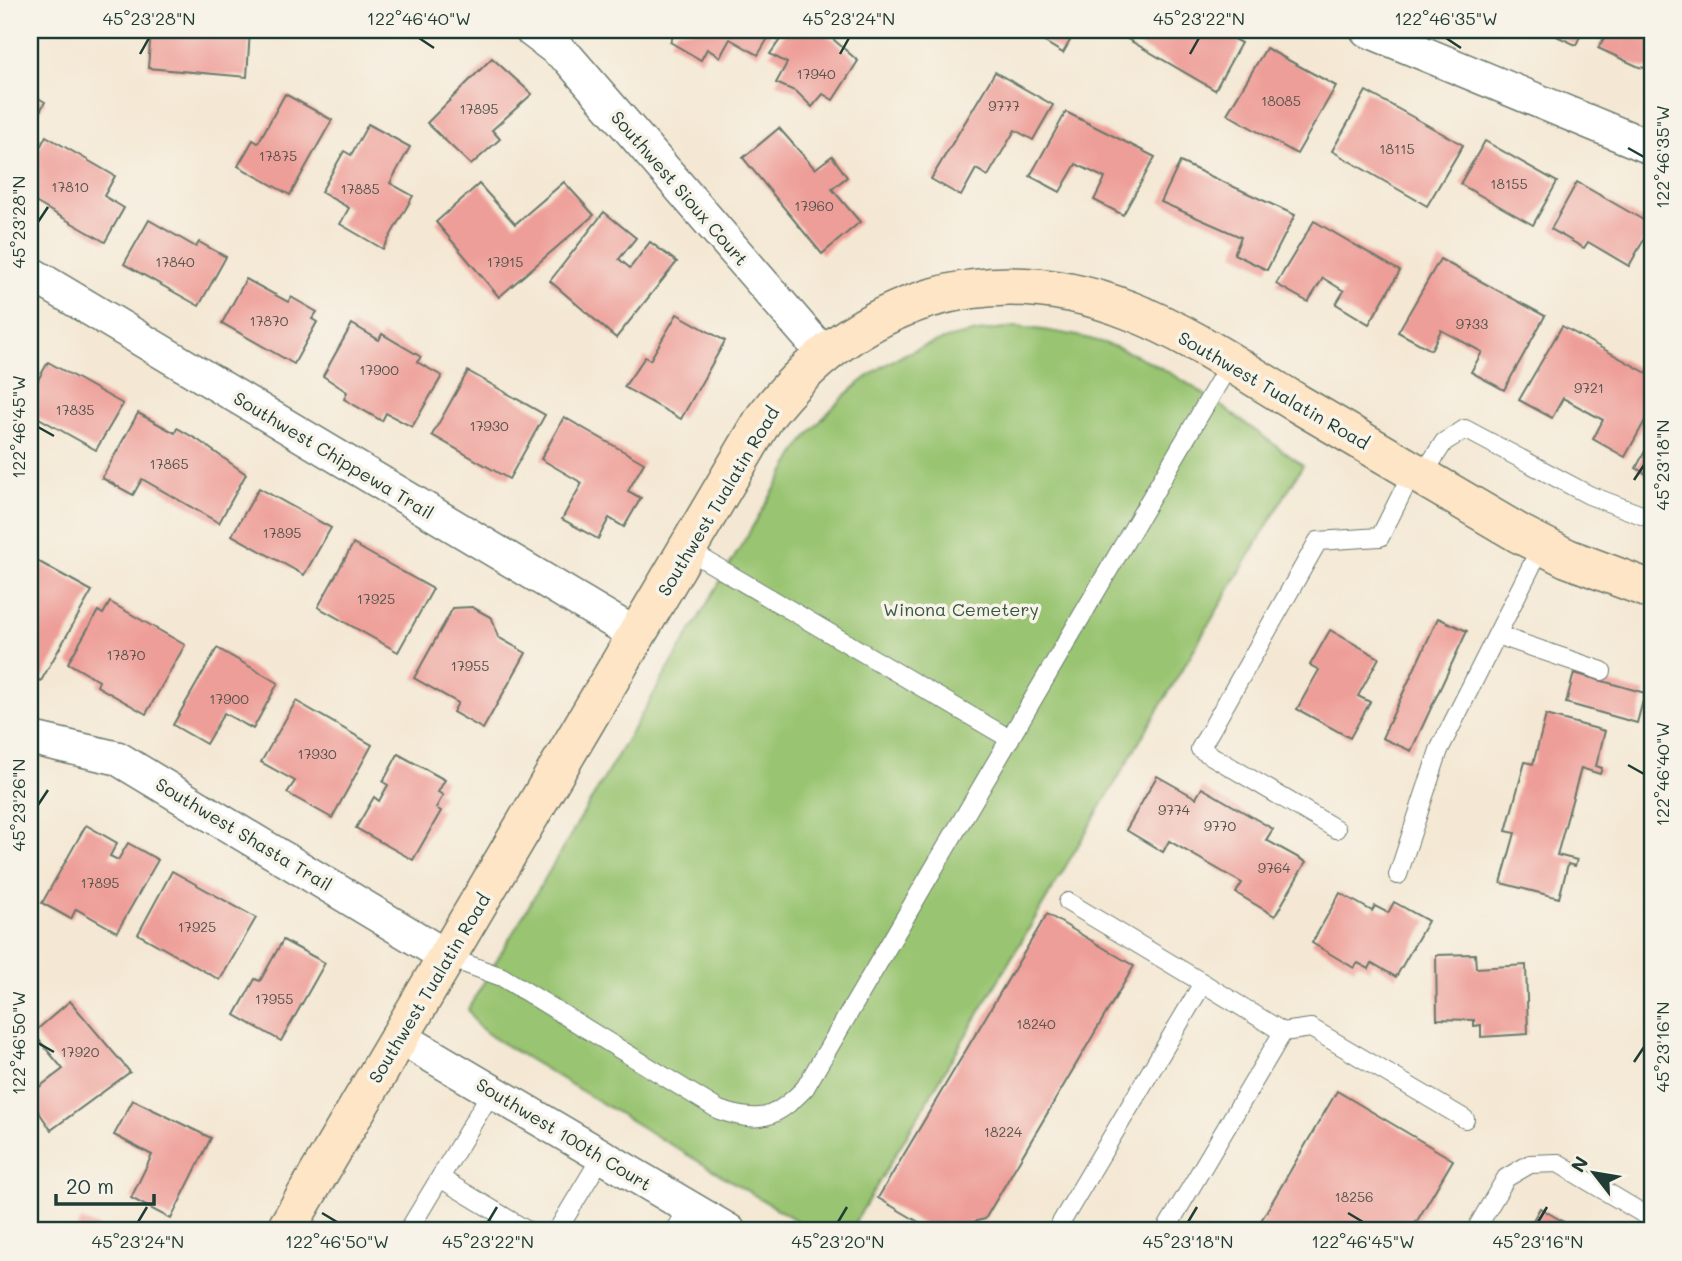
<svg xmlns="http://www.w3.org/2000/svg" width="1682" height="1261" font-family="Mali,sans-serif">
  <rect width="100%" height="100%" fill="#f7f3e8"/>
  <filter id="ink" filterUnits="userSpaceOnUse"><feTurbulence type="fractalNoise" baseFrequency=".0143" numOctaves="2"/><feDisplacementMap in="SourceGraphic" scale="14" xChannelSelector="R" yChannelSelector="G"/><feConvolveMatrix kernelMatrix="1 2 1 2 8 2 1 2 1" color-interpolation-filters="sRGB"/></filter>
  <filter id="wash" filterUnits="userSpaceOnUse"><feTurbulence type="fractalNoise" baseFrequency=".00686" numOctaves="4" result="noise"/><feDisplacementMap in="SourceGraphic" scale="28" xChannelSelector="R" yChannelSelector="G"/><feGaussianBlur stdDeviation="1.57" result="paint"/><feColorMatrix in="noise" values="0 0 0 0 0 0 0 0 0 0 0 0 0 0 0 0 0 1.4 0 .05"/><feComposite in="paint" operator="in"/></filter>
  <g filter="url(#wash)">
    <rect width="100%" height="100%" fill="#f4e8d4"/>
    <path fill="#99c471" stroke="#5c8052" stroke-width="2" d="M1017,327C1048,330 1077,334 1107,344C1179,368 1242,423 1303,465L850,1231H814L492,1037L477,1025L468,1009L800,446C860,367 918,335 1017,327Z"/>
    <g id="blocks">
      <g fill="#ee9e98">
        <path d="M151,30H250L247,77L148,68Z"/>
        <path d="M677,30H773L758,55L730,39L720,57L707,49L701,60L670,42Z"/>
        <path d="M787,30H815L833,39L858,61L833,100L823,94L812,107L797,92L776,83L787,63L770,54Z"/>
        <path d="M1025,30H1076L1063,53Z"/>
        <path d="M1112,30H1217L1241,43L1215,90Z"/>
        <path d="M1543,30H1583L1576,45Z"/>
        <path d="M1609,30H1652V69L1639,67L1598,48Z"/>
        <path d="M1266,48L1336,86L1297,154L1227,114Z"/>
        <path d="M492,58L532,94L492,130L500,139L471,165L427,123Z"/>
        <path d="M995,72L1053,105L1033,140L1015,130L988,176L976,169L961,196L931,179Z"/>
        <path d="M1366,91L1463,145L1427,206L1332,151Z"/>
        <path d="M30,93L45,102L30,129Z"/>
        <path d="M285,94L332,120L290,195L238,166L253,140L258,143Z"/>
        <path d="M1066,112L1155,157L1123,215L1094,200L1105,178L1076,164L1060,192L1030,176Z"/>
        <path d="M368,124L410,147L390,183L413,196L383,249L340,224L349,208L321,192L344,151L351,155Z"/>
        <path d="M779,128L815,169L832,156L847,177L832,189L860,222L822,254L743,158Z"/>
        <path d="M46,136L115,176L104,196L124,208L105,242L30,199V166Z"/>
        <path d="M1485,141L1557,182L1533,225L1460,184Z"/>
        <path d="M1180,162L1295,215L1267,270L1234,254L1241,237L1161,202Z"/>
        <path d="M564,182L594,215L499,297L436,222L479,184L515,224Z"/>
        <path d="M1577,182L1652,225L1629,266L1588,242L1584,248L1551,229Z"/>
        <path d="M604,212L636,238L619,259L630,268L650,242L677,262L616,338L550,281Z"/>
        <path d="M149,220L196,247L199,242L226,257L199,306L124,264Z"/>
        <path d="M1314,221L1400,271L1369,324L1336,304L1344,291L1323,278L1308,302L1276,284Z"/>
        <path d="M1440,259L1545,316L1504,390L1471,372L1482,352L1441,330L1431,350L1398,332Z"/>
        <path d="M246,279L288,302L291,297L317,312L312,319L317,322L294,364L222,323Z"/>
        <path d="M677,314L725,341L681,419L624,387L645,357L650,360Z"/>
        <path d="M352,324L379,340L382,334L421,357L417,362L442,376L412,427L386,413L382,421L344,399L347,392L323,376Z"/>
        <path d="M1562,326L1652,376V408L1625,457L1593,439L1603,420L1563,398L1552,418L1519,400Z"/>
        <path d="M48,362L123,404L96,450L30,413V394Z"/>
        <path d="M468,371L545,415L509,479L432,435Z"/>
        <path d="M138,413L175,433L177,428L198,440L246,474L219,523L142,479L133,495L102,478Z"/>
        <path d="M564,417L644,463L628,491L641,498L624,527L609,518L598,539L562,519L582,483L541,459Z"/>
        <path d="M1652,438V477L1636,468Z"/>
        <path d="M259,488L331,528L304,575L232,535Z"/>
        <path d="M353,544L433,589L398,652L318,607Z"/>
        <path d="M32,558L92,591L41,681L30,675V563Z"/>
        <path d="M110,602L185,645L146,714L97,686L99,681L68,663L98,611L103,614Z"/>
        <path d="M472,607L492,618L498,637L526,653L483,729L453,712L458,703L414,678L453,608Z"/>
        <path d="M1438,618L1467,631L1411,751L1382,738Z"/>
        <path d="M1330,630L1379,658L1358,696L1370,702L1350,738L1297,709L1319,670L1310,665Z"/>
        <path d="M217,648L278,683L253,729L224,713L206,744L173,725Z"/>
        <path d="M1574,673L1645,693L1637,723L1566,703Z"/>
        <path d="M296,701L372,745L332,818L287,793L295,781L261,762Z"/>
        <path d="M1546,715L1605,731L1596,766L1602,768L1600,774L1581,768L1557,855L1577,860L1575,866L1568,864L1559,898L1501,883L1515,833L1506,831L1525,762L1533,764Z"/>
        <path d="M398,754L445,780L438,792L443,795L436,808L441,811L413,860L356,828L374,797L379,801L388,785L383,782Z"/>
        <path d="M1157,776L1196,798L1202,788L1273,829L1266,840L1306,862L1275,916L1236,893L1242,883L1169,841L1163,852L1126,830Z"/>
        <path d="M86,825L117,843L110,856L118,860L128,843L158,860L117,932L76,909L71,919L42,903Z"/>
        <path d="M172,871L256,918L220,980L138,934Z"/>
        <path d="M1340,893L1372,911L1375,906L1388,913L1394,902L1428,921L1396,977L1372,963L1369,969L1358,963L1354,968L1312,943Z"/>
        <path d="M1047,914L1134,966L985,1219L934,1231L878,1198Z"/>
        <path d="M283,940L325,963L281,1041L235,1015L255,979L260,981Z"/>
        <path d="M1475,954L1476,968L1526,965L1528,1034L1481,1037V1025L1474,1026V1020L1437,1019L1436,955Z"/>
        <path d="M70,1001L130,1072L51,1130L30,1099V1094L63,1069L33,1033Z"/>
        <path d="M1337,1091L1453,1160L1411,1231H1255Z"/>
        <path d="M133,1100L211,1138L171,1219L131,1198L152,1155L114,1135Z"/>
        <path d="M1540,1208L1579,1231H1527Z"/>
        <path d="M81,1220L109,1231H76Z"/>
      </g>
    </g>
  </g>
  <g filter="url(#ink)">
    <use href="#blocks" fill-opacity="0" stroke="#6a796c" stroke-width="2"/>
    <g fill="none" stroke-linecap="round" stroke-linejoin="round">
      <defs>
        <g id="lane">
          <path d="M1422,476L1444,442L1465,429L1589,495L1652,519"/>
          <path d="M688,550L1010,739"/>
          <path d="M1497,635L1602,671"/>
          <path d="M1336,829L1200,749L1318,541L1380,537L1413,471"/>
          <path d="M1398,875L1439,750L1542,545"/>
          <path d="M1068,902L1203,983"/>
          <path d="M447,957L502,977L719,1110C760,1124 775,1119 805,1088L1230,363"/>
          <path d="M440,1178L528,1231"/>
          <path d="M408,1231L492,1091"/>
          <path d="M557,1231L602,1156"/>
          <path d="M675,1231L689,1207"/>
          <path d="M1056,1231L1203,983L1283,1032L1311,1028L1465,1119"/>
          <path d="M1165,1231L1283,1032"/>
          <path d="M1475,1231L1506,1178L1530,1164L1558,1163L1652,1219"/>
        </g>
        <g id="street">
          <path d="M531,30L568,58L823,353"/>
          <path d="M1367,30L1652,148"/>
          <path d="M30,273L638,636"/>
          <path d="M30,738L117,758L447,957"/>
          <path d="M400,1037L729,1231"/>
        </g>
        <path id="secondary" d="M285,1231L765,417C857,298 990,255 1131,311C1190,334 1243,371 1297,403C1372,447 1446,491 1520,534L1567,558L1652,590"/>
      </defs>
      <use href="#lane" stroke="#6a796c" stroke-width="20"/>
      <use href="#street" stroke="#6a796c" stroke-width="36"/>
      <use href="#secondary" stroke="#6a796c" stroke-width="41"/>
      <use href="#lane" stroke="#fff" stroke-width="18"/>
      <use href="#street" stroke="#fff" stroke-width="33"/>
      <use href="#secondary" stroke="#fee5c5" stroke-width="38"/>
    </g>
  </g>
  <path fill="none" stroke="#1f3d34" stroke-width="2.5" d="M419,38L434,48M1446,38L1461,48M140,54L149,38M840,54L849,38M1190,54L1199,38M1628,148L1644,157M38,222L48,207M38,427L54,436M1634,480L1644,465M1628,765L1644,774M38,805L48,790M38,1043L54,1052M1634,1062L1644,1047M322,1213L337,1222M1348,1213L1363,1222M138,1222L147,1207M488,1222L497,1207M838,1222L847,1207M1188,1222L1197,1207M1538,1222L1547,1207"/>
  <g text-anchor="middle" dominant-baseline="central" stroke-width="7" stroke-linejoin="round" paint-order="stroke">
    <g font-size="14" fill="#53554d">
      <text x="816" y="73">17940</text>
      <text x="1281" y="100">18085</text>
      <text x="1004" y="105">9777</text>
      <text x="479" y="108">17895</text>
      <text x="1397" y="148">18115</text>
      <text x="278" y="155">17875</text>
      <text x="1509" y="183">18155</text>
      <text x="70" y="186">17810</text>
      <text x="360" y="188">17885</text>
      <text x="814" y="205">17960</text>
      <text x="175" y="261">17840</text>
      <text x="505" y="261">17915</text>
      <text x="269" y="320">17870</text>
      <text x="1472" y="323">9733</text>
      <text x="379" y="369">17900</text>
      <text x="1589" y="387">9721</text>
      <text x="75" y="409">17835</text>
      <text x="489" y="425">17930</text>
      <text x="169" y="463">17865</text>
      <text x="282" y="532">17895</text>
      <text x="376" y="598">17925</text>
      <text x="126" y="654">17870</text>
      <text x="470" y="665">17955</text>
      <text x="229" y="698">17900</text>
      <text x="317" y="753">17930</text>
      <text x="1174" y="809">9774</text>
      <text x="1220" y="825">9770</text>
      <text x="1274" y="867">9764</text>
      <text x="100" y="882">17895</text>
      <text x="197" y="926">17925</text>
      <text x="274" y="998">17955</text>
      <text x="1036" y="1023">18240</text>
      <text x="80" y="1051">17920</text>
      <text x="1003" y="1131">18224</text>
      <text x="1354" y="1196">18256</text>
    </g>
    <g font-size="18" fill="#1f3d34" stroke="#f7f3e8">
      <text transform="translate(680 188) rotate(49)">Southwest Sioux Court</text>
      <text transform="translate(1274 390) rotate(30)">Southwest Tualatin Road</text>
      <text transform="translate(334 455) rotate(31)">Southwest Chippewa Trail</text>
      <text transform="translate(718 501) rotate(-59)">Southwest Tualatin Road</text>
      <text transform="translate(244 834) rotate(31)">Southwest Shasta Trail</text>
      <text transform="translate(429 988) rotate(-59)">Southwest Tualatin Road</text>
      <text transform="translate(564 1134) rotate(31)">Southwest 100th Court</text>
    </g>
    <g font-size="18" fill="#375840" stroke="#f7f3e8">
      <text x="961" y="609">Winona Cemetery</text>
    </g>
  </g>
  <rect width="1682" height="1261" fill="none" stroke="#f7f3e8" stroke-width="77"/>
  <g transform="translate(1594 1173) rotate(301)" stroke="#f7f3e8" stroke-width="5" paint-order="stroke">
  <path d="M0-5L12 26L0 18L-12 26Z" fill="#1f3d34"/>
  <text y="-10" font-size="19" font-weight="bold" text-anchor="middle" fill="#1f3d34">N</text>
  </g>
  <path d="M56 1194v10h98v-10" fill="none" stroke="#1f3d34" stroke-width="3.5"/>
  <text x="66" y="1194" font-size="21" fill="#1f3d34" stroke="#f7f3e8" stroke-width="5" paint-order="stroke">20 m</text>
  <rect x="38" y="38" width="1606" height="1184" fill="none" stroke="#1f3d34" stroke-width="2.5"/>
  <g font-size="18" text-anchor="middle" fill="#1f3d34">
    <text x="149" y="25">45°23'28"N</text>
    <text x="419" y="25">122°46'40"W</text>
    <text x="849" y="25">45°23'24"N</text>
    <text x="1199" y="25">45°23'22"N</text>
    <text x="1446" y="25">122°46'35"W</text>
    <text transform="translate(1663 157) rotate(-90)" y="6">122°46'35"W</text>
    <text transform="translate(19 222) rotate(-90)" y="6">45°23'28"N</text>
    <text transform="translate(19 427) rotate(-90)" y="6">122°46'45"W</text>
    <text transform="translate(1663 465) rotate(-90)" y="6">45°23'18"N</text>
    <text transform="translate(1663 774) rotate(-90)" y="6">122°46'40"W</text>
    <text transform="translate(19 805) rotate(-90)" y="6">45°23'26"N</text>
    <text transform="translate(19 1043) rotate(-90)" y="6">122°46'50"W</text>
    <text transform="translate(1663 1047) rotate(-90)" y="6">45°23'16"N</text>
    <text x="138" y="1248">45°23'24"N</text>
    <text x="337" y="1248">122°46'50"W</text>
    <text x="488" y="1248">45°23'22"N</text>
    <text x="838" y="1248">45°23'20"N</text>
    <text x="1188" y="1248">45°23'18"N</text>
    <text x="1363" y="1248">122°46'45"W</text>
    <text x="1538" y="1248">45°23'16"N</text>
  </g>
</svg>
